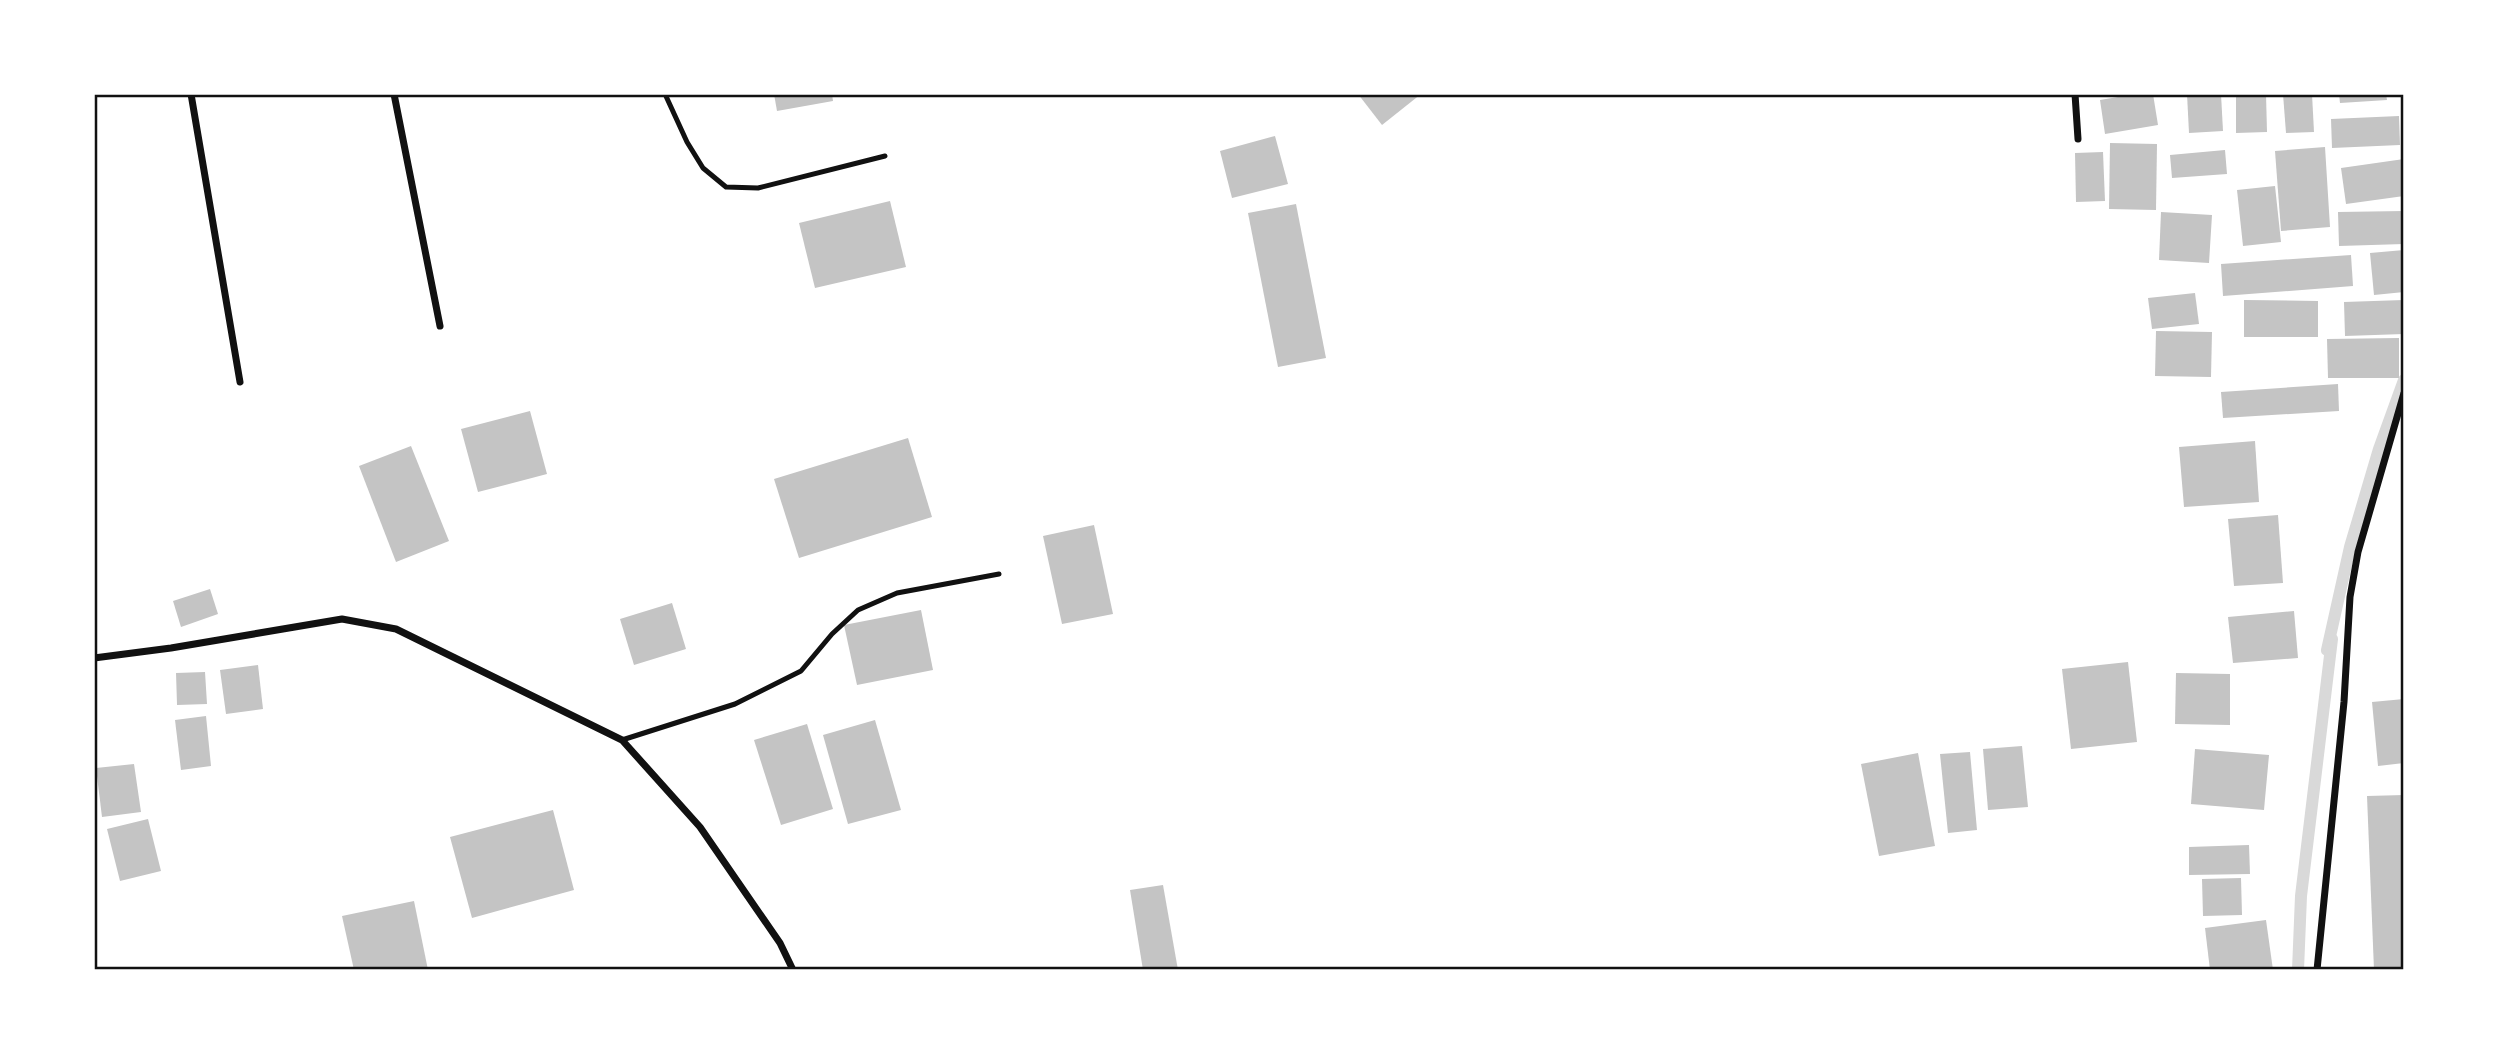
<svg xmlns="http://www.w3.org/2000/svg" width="2498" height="1064" font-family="'Nunito Sans',sans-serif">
  <rect width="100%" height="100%" fill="#fff"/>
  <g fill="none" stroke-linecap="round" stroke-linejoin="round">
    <path stroke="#d9d9d9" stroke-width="12" d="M2298,970L2301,896L2332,639L2327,650L2350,547L2379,449L2404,380"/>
  </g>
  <g fill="#c4c4c4">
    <path d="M774,94H832L833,101L777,111Z"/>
    <path d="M1358,94H1421L1382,125Z"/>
    <path d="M2136,94H2153L2158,125L2105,134L2100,100Z"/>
    <path d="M2187,94H2221L2223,131L2189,133Z"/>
    <path d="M2236,94H2266L2267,132L2236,133Z"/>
    <path d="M2283,94H2312L2314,132L2286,133Z"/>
    <path d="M2339,94H2386L2387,100L2340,103Z"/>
    <path d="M2399,116L2400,145L2332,148L2331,119Z"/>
    <path d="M1275,136L1288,184L1232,198L1220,151Z"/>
    <path d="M2110,143L2157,144L2156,210L2109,209Z"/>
    <path d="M2325,147L2330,227L2281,231L2275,151Z"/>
    <path d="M2225,150L2227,174L2172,178L2170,155Z"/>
    <path d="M2103,152L2105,201L2076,202L2075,153Z"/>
    <path d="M2404,159V196L2346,204L2341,168Z"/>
    <path d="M2275,186L2281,242L2243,246L2237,190Z"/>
    <path d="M890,201L906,267L815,288L799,223Z"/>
    <path d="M1296,204L1326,358L1278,367L1248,213Z"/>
    <path d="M2404,211V244L2339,246L2338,212Z"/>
    <path d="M2161,212L2212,215L2209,263L2159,260Z"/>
    <path d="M2404,250V292L2374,295L2370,253Z"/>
    <path d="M2351,255L2353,286L2223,296L2221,264Z"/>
    <path d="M2195,293L2199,324L2152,329L2148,298Z"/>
    <path d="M2244,300L2318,301V337H2244Z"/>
    <path d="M2404,300V334L2345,336L2344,302Z"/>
    <path d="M2156,331L2212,332L2211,377L2155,376Z"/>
    <path d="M2399,338V378H2328L2327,339Z"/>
    <path d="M2338,384L2339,411L2223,418L2221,392Z"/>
    <path d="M530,411L547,474L478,492L461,429Z"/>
    <path d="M908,438L932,517L799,558L774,479Z"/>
    <path d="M2255,441L2259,502L2184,507L2179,447Z"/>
    <path d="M411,446L449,541L396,562L359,466Z"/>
    <path d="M2278,515L2283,583L2234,586L2228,519Z"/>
    <path d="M1094,525L1113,614L1062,624L1043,536Z"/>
    <path d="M210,589L218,614L181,627L173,601Z"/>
    <path d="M672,603L686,649L634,665L620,619Z"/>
    <path d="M921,610L933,670L857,685L844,625Z"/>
    <path d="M2294,611L2298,658L2233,663L2228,617Z"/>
    <path d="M2128,662L2137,742L2071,749L2062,669Z"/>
    <path d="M258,665L263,709L226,714L220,670Z"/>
    <path d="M205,672L207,704L177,705L176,673Z"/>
    <path d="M2176,673L2230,674V725L2175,724Z"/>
    <path d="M2404,699V763L2378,766L2372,702Z"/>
    <path d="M206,716L211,766L181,770L175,720Z"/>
    <path d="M875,720L901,810L848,824L823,735Z"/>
    <path d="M807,724L833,809L781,825L754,740Z"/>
    <path d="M2022,746L2028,807L1988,810L1983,749Z"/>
    <path d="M2195,749L2269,755L2264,810L2191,804Z"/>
    <path d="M1970,752L1977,830L1948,833L1940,754Z"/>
    <path d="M1918,753L1935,846L1879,856L1861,764Z"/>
    <path d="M134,764L141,812L102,817L96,768Z"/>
    <path d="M2404,795V970H2374L2367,796Z"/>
    <path d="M553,810L574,890L472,918L450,837Z"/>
    <path d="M148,819L161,871L120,881L107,829Z"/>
    <path d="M2249,845L2250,874L2189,875V847Z"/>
    <path d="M2241,878L2242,915L2203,916L2202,879Z"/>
    <path d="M1163,885L1178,970H1143L1130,890Z"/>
    <path d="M414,901L428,970H354L342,916Z"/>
    <path d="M2266,920L2273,970H2210L2205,928Z"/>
  </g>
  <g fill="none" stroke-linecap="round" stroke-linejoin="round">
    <g stroke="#111" stroke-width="5">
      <path d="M665,94L687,142L703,168L726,187L758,188L885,156"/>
      <path d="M622,740L735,704L801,671L832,634L858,610L897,593L999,574"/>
    </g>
    <g stroke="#111" stroke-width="7">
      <path d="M191,94L240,382"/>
      <path d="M394,94L440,326"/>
      <path d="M2075,94L2078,139"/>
      <path d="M94,658L171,648L342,619L396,629L622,740L700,827L780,943L793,970"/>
      <path d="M2317,970L2344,702L2350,597L2358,552L2404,393"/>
    </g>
  </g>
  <rect width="2498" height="1064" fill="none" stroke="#ffffff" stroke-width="192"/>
  <rect x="96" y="96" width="2306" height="872" fill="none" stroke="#111" stroke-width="2.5"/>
</svg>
